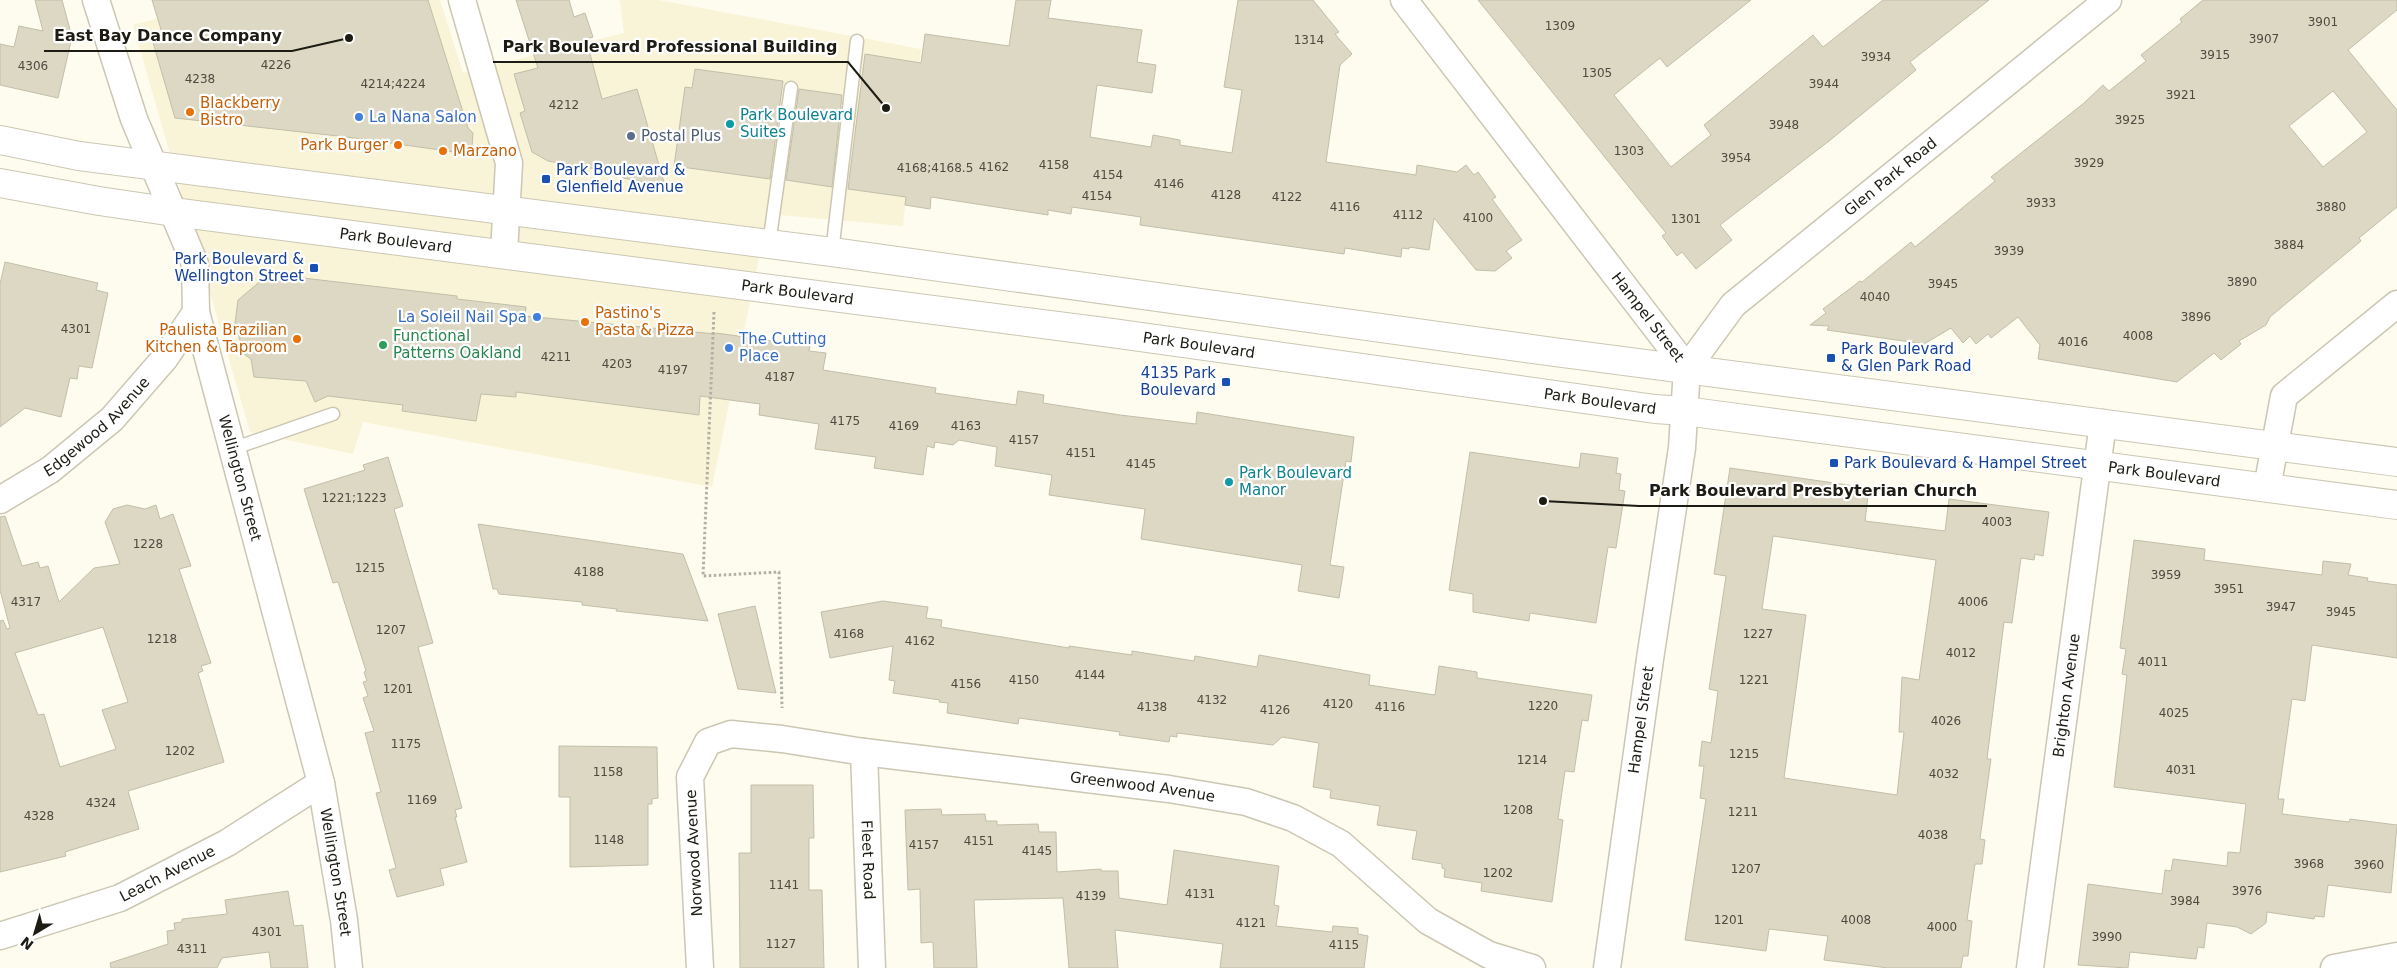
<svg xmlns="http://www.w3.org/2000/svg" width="2397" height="968" font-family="'DejaVu Sans',sans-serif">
  <rect width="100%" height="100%" fill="#fefcef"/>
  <path fill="#f9f3d7" d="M224,0H440L463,73L624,33L620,0H659L921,49L903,226L768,214L712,487L363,422L353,454L250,432L133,25Z"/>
  <g fill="#dcd8c3" stroke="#c1bea9" fill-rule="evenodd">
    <path d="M35,0H62L72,37L58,98L0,85V44L14,47L19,26L43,31Z"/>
    <path d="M152,0H428L468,128L473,133L472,147L462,153L347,137L175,118L152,39L163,36Z"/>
    <path d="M516,0H569L574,17L585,13L593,37L586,39L602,99L637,89L665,186L623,178L621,173L548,161L532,152L520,113L525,111L514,74L538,68Z"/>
    <path d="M1016,0H1051L1048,18L1142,30L1137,62L1156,65L1152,93L1097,85L1090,137L1151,147L1153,135L1180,140V145L1232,153L1242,90L1224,87L1238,0H1313L1339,32L1335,34L1352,54L1340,65L1326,162L1416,175L1417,165L1457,172L1466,165L1474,175L1478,172L1496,197L1492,199L1522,240L1506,251L1512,258L1495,271L1476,270L1434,218L1429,250L1409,247V249L1402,248L1401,257L1345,248L1344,254L1140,225L1141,217L1072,207L1071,214L1048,210V215L931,197L930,209L905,205L906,197L848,189L865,54L921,63L925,34L1009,46Z"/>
    <path d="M1478,0H1751L1667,67L1660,58L1614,95L1671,167L1711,135L1704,125L1813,35L1823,47L1883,0H1989L1910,62L1916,70L1829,141L1720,225L1732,240L1696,269L1682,252L1677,256L1662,236L1666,233Z"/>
    <path d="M2203,0H2397V10L2348,50L2397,110V207L2359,238L2361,241L2270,317L2266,325L2239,341L2241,344L2221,360L2214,353L2177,382L2038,359L2040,345L2018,317L1991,338L1988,334L1976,344L1970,336L1963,343L1951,328L1924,344L1827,330L1829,326L1810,325L1826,313L1823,309L1860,281L1862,282L1911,242L1915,247L1995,181L1991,177L2084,103L2103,85L2109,91L2146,61L2141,55L2182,22L2180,19ZM2333,91L2367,132L2323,167L2289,126Z"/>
    <path d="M695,69L783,81L770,179L674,166L685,87L692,88Z"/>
    <path d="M799,89L842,95L832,187L786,180Z"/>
    <path d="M5,262L98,283L96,290L108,293L92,368L79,366L77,379L70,378L61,417L25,408L0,427V284Z"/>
    <path d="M269,274L457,296V299L526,307L525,316L716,334V333L810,346L809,351L826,353L823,370L936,388L935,393L1016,405L1018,391L1044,395L1043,403L1120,415L1196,424L1197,412L1354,437L1351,462L1346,461L1330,565L1344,567L1339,598L1298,591L1302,565L1141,539L1145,509L1049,495L1052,475L995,466L997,447L959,440L953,445L935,442L934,448L927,446L923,475L874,468L876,457L815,449L819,424L759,415L760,404L700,396L699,415L516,392V397L481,394L476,421L402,411L403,405L328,396L315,402L306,381L254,377L251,359L244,354L235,323L238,300Z"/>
    <path d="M1470,452L1579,468L1581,453L1618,458L1616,473L1621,474L1619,490L1625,491L1616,548L1608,547L1596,623L1530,613L1529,621L1473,612V594L1449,590Z"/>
    <path d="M388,457L403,506L394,509L433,643L418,647L462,808L455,810L457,817H455L467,862L440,869L444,885L397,897L389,870L396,868L376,793L381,792L365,733L374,731L363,698L368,696L363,682L367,681L364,672L366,671L338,582L333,583L304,489L365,470L363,465Z"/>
    <path d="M1730,468L1869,488L1865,521L1945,531L1949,499L2049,512L2043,556L2035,554L2034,560L2021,558L2012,623L2004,622L1987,759H1991L1980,839L1985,840L1982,864H1975L1967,920L1972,921L1968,956H1963L1961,968H1888L1824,960L1828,936L1769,929L1766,951L1685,940L1706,799L1700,798L1704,766H1699L1702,741L1711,743L1718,691L1709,689L1726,576L1714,574ZM1773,536L1936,560L1919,680L1902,677L1899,732H1904L1897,795L1784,778L1806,615L1762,609Z"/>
    <path d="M127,505L145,509L156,505L160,519L173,514L191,566L179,569L211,663L201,666L203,671L198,673L224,762L128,791L139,829L65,852L66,856L0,872V621L3,620L7,629L10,628L0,590V517L5,516L22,566L38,562L40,568L48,566L59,602L94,568L120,564L105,522L113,509ZM103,627L128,702L102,710L116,749L60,767L44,714L38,715L15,653Z"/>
    <path d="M478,524L683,554L708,621L616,611L617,609L582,605V602L499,594L497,589H493Z"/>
    <path d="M2134,540L2205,549L2204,560L2322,575L2323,561L2351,564L2348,575L2368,578L2367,581L2397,585V658L2312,645L2305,701L2292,699L2278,799H2284L2282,814L2349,822L2350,819L2397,825L2391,893L2328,885L2324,917L2315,916L2314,919L2267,912L2266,923L2251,934L2237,927L2207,923L2204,948L2198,947L2196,959L2130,952L2128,968L2078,965L2088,884L2162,894L2165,870L2171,871L2173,859L2227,866L2228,852L2240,853L2246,804L2114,787L2127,675L2122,674L2126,649L2120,648Z"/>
    <path d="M883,601L928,607L926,618L942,620L941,627L1069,648V646L1132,655V651L1194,661L1195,656L1257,667L1259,655L1370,675L1369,685L1435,695L1439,666L1477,672V678L1592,695L1588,721L1582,720L1574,772L1565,771L1558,819L1563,820L1552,902L1481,891L1482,883L1444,877L1445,869L1442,868V864L1412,859L1417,831L1377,825L1380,806L1330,798L1331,790L1313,787L1319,743L1282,737L1273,745L1177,733V737L1170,736L1169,742L1119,735L1120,732L1019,718L1018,724L947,713L948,703L939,702L940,700L893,693L895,681L889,680L893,646L830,658L821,612Z"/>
    <path d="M755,606L776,693L738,689L718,614Z"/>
    <path d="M559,746L657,747L658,798L652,799V804H648V865L570,867V797H559Z"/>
    <path d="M751,785H813L814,838H809V890H822L824,968H740L739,853H751Z"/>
    <path d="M941,809L942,815L985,814L986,821H997V825L1038,824L1039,832H1056L1057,872L1101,869V871H1118L1119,898L1167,905L1174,850L1279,866L1274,905L1279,906L1276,926L1332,932L1333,926L1358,928V934L1368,936L1364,968H1220L1223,944L1115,930L1118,968H1069L1063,898L974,900L977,968H934L933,942L921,943L920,889L908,890L905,810Z"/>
    <path d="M288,891L294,926L303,925L308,968H271L269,952L222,958L217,968H111L110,963L168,944L167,931L175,930L174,923L182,922V919L227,914L225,900Z"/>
  </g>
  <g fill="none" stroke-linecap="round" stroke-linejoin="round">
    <defs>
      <g id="lane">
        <path d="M769,244L791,88"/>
        <path d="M832,252L857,41"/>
        <path d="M232,449L333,414"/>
      </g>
      <g id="street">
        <path id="s1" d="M96,0L134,119L195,264L196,312L321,783L344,920L349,968"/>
        <path d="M462,0L509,163L504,253"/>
        <path id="s2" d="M1404,0L1687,368L1682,448L1650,659L1607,968"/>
        <path id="s3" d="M1687,368L1733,305L2108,0"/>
        <path d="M2267,488L2284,396L2397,304"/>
        <path id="s4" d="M0,500L50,470L112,419L165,358L196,312"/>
        <path id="s5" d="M864,752L872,968"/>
        <path id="s6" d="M0,936L120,898L227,843L321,783"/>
        <path id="s7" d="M700,968L690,777L708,742L731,734L782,739L864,752L1169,789L1246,802L1293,818L1341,844L1428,921L1489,955L1532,968"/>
        <path id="s8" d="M2030,968L2103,423"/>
        <path d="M2334,968L2397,956"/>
      </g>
      <g id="secondary">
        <path d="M0,140L79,156L832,252L1554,352L2397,462"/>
        <path id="s9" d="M0,183L99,201L174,212L1112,333L1655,409L1685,411L2397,505"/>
      </g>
    </defs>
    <use href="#lane" stroke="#cbc7b3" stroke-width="15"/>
    <use href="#street" stroke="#cbc7b3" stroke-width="29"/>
    <use href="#secondary" stroke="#cbc7b3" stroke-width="30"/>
    <path stroke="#b1b0a4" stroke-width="3" stroke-dasharray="2.5 2.5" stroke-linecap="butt" d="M714,312L703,576L779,572L782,708"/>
    <use href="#lane" stroke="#fff" stroke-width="12"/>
    <use href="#street" stroke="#fff" stroke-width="26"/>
    <use href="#secondary" stroke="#fff" stroke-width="28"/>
  </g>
  <g fill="#e8710a" stroke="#fff" stroke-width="2">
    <circle cx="190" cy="112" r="5"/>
    <circle cx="398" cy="145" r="5"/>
    <circle cx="443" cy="151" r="5"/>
    <circle cx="585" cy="322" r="5"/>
    <circle cx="297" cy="339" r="5"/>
  </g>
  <g fill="#3f7fe0" stroke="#fff" stroke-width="2">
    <circle cx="359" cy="117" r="5"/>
    <circle cx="537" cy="317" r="5"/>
    <circle cx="729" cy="348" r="5"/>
  </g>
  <g fill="#0f9aa8" stroke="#fff" stroke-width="2">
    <circle cx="730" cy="124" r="5"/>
    <circle cx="1229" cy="482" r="5"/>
  </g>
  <circle fill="#5c6f8a" stroke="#fff" stroke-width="2" cx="631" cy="136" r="5"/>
  <g fill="#1a4fb4" stroke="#fff" stroke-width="2">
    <rect x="541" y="174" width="10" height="10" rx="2.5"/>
    <rect x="309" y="263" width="10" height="10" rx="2.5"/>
    <rect x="1826" y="353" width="10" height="10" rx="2.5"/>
    <rect x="1221" y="377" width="10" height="10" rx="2.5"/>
    <rect x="1829" y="458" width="10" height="10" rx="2.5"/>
  </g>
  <circle fill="#2e9e5b" stroke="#fff" stroke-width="2" cx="383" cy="345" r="5"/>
  <g text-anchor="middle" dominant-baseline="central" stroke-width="4.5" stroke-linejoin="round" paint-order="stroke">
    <g font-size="12" fill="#4d4b40">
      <text x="2323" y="22">3901</text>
      <text x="1560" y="26">1309</text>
      <text x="2264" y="39">3907</text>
      <text x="1309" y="40">1314</text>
      <text x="2215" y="55">3915</text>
      <text x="1876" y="57">3934</text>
      <text x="276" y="65">4226</text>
      <text x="33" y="66">4306</text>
      <text x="1597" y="73">1305</text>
      <text x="200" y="79">4238</text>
      <text x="393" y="84">4214;4224</text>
      <text x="1824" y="84">3944</text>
      <text x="2181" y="95">3921</text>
      <text x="564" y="105">4212</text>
      <text x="2130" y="120">3925</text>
      <text x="1784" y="125">3948</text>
      <text x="1629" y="151">1303</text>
      <text x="1736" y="158">3954</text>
      <text x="2089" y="163">3929</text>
      <text x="1054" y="165">4158</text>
      <text x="994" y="167">4162</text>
      <text x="935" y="168">4168;4168.5</text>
      <text x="1108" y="175">4154</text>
      <text x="1169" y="184">4146</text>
      <text x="1226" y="195">4128</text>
      <text x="1097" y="196">4154</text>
      <text x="1287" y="197">4122</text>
      <text x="2041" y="203">3933</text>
      <text x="1345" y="207">4116</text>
      <text x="2331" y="207">3880</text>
      <text x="1408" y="215">4112</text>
      <text x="1478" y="218">4100</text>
      <text x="1686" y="219">1301</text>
      <text x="2289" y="245">3884</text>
      <text x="2009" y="251">3939</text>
      <text x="2242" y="282">3890</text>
      <text x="1943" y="284">3945</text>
      <text x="1875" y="297">4040</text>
      <text x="2196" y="317">3896</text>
      <text x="76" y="329">4301</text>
      <text x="2138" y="336">4008</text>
      <text x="2073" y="342">4016</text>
      <text x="556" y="357">4211</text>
      <text x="617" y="364">4203</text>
      <text x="673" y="370">4197</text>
      <text x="780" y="377">4187</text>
      <text x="845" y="421">4175</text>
      <text x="904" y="426">4169</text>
      <text x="966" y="426">4163</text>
      <text x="1024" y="440">4157</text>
      <text x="1081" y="453">4151</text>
      <text x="1141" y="464">4145</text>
      <text x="354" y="498">1221;1223</text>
      <text x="1997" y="522">4003</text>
      <text x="148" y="544">1228</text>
      <text x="370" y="568">1215</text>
      <text x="589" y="572">4188</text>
      <text x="2166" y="575">3959</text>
      <text x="2229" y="589">3951</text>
      <text x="26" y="602">4317</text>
      <text x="1973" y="602">4006</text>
      <text x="2281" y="607">3947</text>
      <text x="2341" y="612">3945</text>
      <text x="391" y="630">1207</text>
      <text x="849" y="634">4168</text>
      <text x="1758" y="634">1227</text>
      <text x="162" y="639">1218</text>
      <text x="920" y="641">4162</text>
      <text x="1961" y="653">4012</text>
      <text x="2153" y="662">4011</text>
      <text x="1090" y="675">4144</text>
      <text x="1024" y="680">4150</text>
      <text x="1754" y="680">1221</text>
      <text x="966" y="684">4156</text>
      <text x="398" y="689">1201</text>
      <text x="1212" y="700">4132</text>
      <text x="1338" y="704">4120</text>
      <text x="1543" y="706">1220</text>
      <text x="1152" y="707">4138</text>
      <text x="1390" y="707">4116</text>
      <text x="1275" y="710">4126</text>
      <text x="2174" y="713">4025</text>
      <text x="1946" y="721">4026</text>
      <text x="406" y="744">1175</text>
      <text x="180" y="751">1202</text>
      <text x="1744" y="754">1215</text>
      <text x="1532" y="760">1214</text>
      <text x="2181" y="770">4031</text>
      <text x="608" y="772">1158</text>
      <text x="1944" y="774">4032</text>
      <text x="422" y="800">1169</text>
      <text x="101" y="803">4324</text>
      <text x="1518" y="810">1208</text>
      <text x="1743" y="812">1211</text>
      <text x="39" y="816">4328</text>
      <text x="1933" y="835">4038</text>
      <text x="609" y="840">1148</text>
      <text x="979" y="841">4151</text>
      <text x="924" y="845">4157</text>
      <text x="1037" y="851">4145</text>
      <text x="2309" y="864">3968</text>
      <text x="2369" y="865">3960</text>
      <text x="1746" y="869">1207</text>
      <text x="1498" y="873">1202</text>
      <text x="784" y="885">1141</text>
      <text x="2247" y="891">3976</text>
      <text x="1200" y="894">4131</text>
      <text x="1091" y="896">4139</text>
      <text x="2185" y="901">3984</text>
      <text x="1729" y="920">1201</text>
      <text x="1856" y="920">4008</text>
      <text x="1251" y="923">4121</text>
      <text x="1942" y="927">4000</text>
      <text x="267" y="932">4301</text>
      <text x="2107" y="937">3990</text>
      <text x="781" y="944">1127</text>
      <text x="1344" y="945">4115</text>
      <text x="192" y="949">4311</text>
    </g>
    <g font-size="15" fill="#c56008" stroke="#fff" text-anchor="start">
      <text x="200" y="103">Blackberry<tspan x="200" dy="17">Bistro</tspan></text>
      <text x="388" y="145" text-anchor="end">Park Burger</text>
      <text x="453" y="151">Marzano</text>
      <text x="595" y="313">Pastino's<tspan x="595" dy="17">Pasta &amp; Pizza</tspan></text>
      <text x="287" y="330" text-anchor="end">Paulista Brazilian<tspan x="287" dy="17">Kitchen &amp; Taproom</tspan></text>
    </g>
    <g font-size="15" fill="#0d838f" stroke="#fff" text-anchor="start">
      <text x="740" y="115">Park Boulevard<tspan x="740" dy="17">Suites</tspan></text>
      <text x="1239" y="473">Park Boulevard<tspan x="1239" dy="17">Manor</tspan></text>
    </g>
    <g font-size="15" fill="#366cbe" stroke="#fff" text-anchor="start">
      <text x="369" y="117">La Nana Salon</text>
      <text x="527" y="317" text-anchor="end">La Soleil Nail Spa</text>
      <text x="739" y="339">The Cutting<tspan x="739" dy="17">Place</tspan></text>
    </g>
    <g font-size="15" fill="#4e5e75" stroke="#fff" text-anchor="start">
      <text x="641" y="136">Postal Plus</text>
    </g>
    <g font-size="15" fill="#164399" stroke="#fff" text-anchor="start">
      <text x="556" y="170">Park Boulevard &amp;<tspan x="556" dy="17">Glenfield Avenue</tspan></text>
      <text x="304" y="259" text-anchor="end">Park Boulevard &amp;<tspan x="304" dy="17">Wellington Street</tspan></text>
      <text x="1841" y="349">Park Boulevard<tspan x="1841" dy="17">&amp; Glen Park Road</tspan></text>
      <text x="1216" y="373" text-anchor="end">4135 Park<tspan x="1216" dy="17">Boulevard</tspan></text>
      <text x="1844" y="463">Park Boulevard &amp; Hampel Street</text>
    </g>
    <g font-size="15" fill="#1d1c14" stroke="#fff">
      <text stroke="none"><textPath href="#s3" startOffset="281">Glen Park Road</textPath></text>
      <text stroke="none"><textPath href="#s9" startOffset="400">Park Boulevard</textPath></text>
      <text stroke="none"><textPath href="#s9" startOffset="805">Park Boulevard</textPath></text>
      <text stroke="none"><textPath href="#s2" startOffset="400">Hampel Street</textPath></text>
      <text stroke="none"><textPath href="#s9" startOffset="1210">Park Boulevard</textPath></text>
      <text stroke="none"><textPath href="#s9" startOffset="1615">Park Boulevard</textPath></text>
      <text stroke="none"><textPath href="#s4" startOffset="122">Edgewood Avenue</textPath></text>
      <text stroke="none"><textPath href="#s9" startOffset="2184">Park Boulevard</textPath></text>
      <text stroke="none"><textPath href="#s1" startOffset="502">Wellington Street</textPath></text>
      <text stroke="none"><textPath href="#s8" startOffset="275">Brighton Avenue</textPath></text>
      <text transform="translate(1641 720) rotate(-82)">Hampel Street</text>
      <text stroke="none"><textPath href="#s7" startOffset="670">Greenwood Avenue</textPath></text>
      <text transform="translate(694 853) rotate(-93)">Norwood Avenue</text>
      <text stroke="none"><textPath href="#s5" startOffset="108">Fleet Road</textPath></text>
      <text stroke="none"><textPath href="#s1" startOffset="908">Wellington Street</textPath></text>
      <text stroke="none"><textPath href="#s6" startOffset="179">Leach Avenue</textPath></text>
    </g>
    <g font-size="15" fill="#27864d" stroke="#fff" text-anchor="start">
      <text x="393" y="336">Functional<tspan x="393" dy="17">Patterns Oakland</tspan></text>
    </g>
  </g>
  <path fill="none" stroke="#1d1c14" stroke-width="2" d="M349 38L292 51H44M886 108L848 62H493M1543 501L1639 506H1987"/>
  <g fill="#1d1c14" stroke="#fff" stroke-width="2">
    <circle cx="349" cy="38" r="5"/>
    <circle cx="886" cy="108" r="5"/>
    <circle cx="1543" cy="501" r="5"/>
  </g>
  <g font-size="16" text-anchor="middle" font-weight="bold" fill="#1d1c14" stroke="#fff" stroke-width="4.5" stroke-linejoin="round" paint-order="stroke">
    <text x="168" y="41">East Bay Dance Company</text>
    <text x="670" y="52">Park Boulevard Professional Building</text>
    <text x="1813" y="496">Park Boulevard Presbyterian Church</text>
  </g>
  <g transform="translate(35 933) rotate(218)" stroke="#ffffff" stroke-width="4" paint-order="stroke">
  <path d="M0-4L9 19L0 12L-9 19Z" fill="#1d1c14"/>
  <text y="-8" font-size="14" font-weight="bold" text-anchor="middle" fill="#1d1c14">N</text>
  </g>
</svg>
